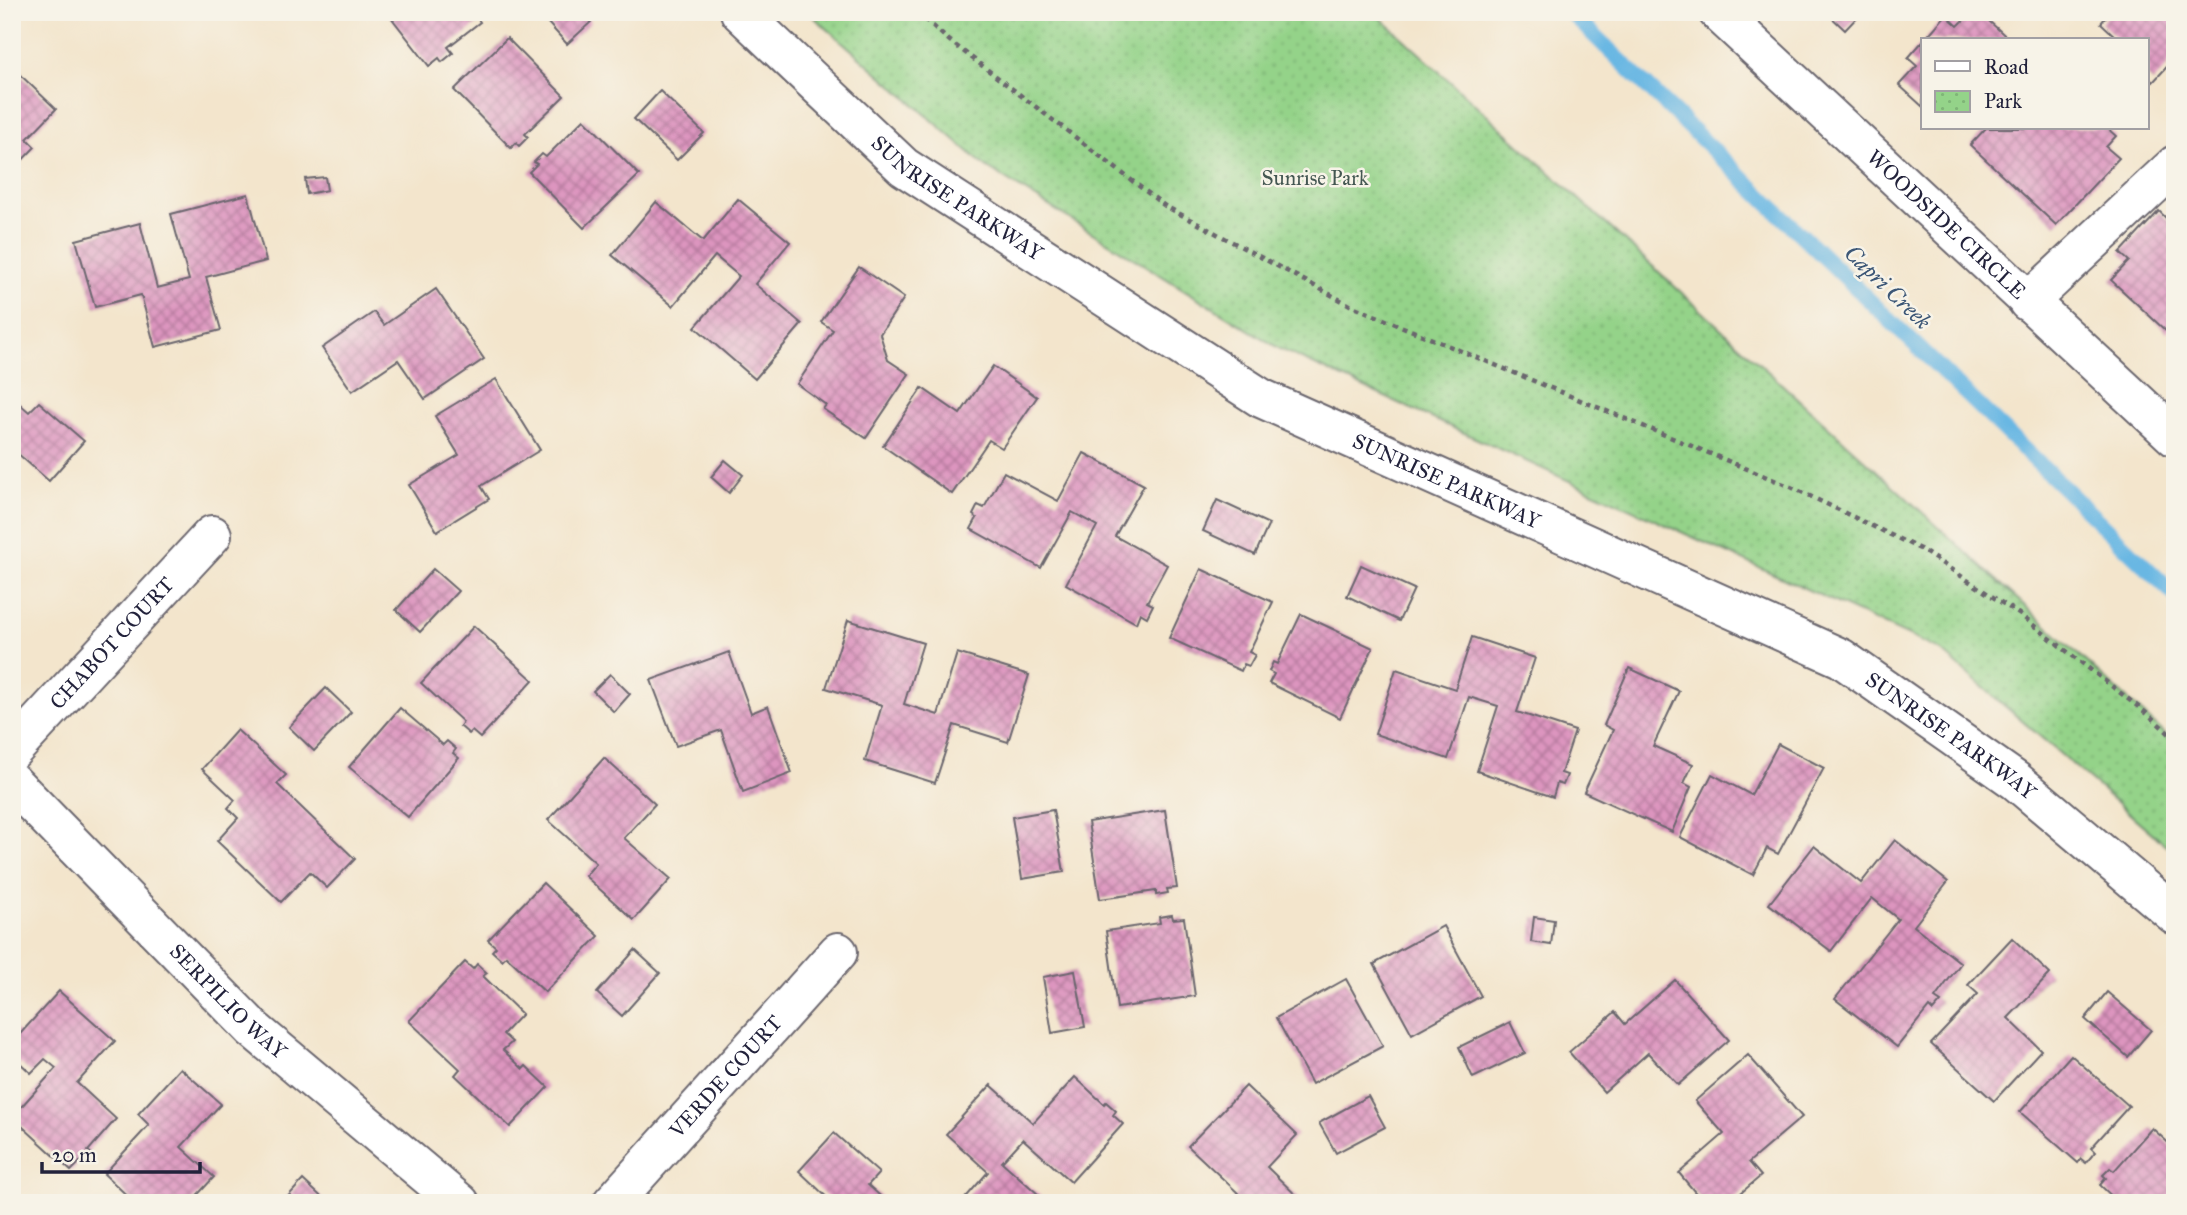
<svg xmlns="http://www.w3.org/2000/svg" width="2187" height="1215" font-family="'IM FELL Great Primer',serif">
  <defs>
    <pattern id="park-dots" width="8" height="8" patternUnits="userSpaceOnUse" patternTransform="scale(1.75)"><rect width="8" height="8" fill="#94d389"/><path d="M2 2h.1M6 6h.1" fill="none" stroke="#7fb577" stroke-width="1.8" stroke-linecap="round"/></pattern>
    <pattern id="building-cross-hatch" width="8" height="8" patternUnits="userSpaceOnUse" patternTransform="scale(1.75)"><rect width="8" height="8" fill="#dd95bf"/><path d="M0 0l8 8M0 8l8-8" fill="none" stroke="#b3799c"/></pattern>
  </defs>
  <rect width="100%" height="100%" fill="#f7f3e8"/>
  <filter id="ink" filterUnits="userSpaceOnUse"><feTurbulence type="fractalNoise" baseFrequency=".0143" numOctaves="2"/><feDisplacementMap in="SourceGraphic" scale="14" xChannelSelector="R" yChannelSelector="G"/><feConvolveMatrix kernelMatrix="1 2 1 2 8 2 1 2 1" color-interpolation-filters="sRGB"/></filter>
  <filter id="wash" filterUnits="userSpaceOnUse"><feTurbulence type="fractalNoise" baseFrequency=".00686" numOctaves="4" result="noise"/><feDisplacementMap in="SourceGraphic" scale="28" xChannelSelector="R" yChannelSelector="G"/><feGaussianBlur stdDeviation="1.57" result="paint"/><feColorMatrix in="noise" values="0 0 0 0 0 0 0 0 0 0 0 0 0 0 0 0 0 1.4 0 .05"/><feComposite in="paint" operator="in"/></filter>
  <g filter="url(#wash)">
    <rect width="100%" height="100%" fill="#f3e5cc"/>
    <path fill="url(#park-dots)" stroke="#5b7a62" stroke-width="2" d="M808,12H1374L2175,743V853L1940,650L1280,349L986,167Z"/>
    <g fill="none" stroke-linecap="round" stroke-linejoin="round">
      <path stroke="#69b7e3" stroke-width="16" d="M1570,12L2175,595"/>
    </g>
    <g id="blocks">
      <g fill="url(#building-cross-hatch)">
        <path d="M387,12H473L480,22L448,47L453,53L442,62L439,58L429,66Z"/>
        <path d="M538,12H582L591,22L567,44Z"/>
        <path d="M1826,12H1862L1845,30Z"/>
        <path d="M1972,12H1979L2010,40H1924L1946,15L1958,26Z"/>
        <path d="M2110,12H2175V58L2153,82L2147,76V40H2119L2101,23Z"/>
        <path d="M507,38L564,96L525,134L528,137L519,146L516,143L511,148L454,90Z"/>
        <path d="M1923,41V107L1899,85L1917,66L1908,58Z"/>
        <path d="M12,67L56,109L27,139L35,147L12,171Z"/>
        <path d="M660,91L704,133L677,160L634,119Z"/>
        <path d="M584,119L639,175L584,228L529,172L537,164L534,162L542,154L546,157Z"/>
        <path d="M1986,128H2107L2116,136L2106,147L2119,158L2056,225L1970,145Z"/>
        <path d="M325,177L327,190L307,194L305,179Z"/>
        <path d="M248,194L266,261L206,277L221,330L155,347L141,295L95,307L76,240L140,223L157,288L189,280L171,214Z"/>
        <path d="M738,199L790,242L755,284L802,324L755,379L695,327L739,276L715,256L673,306L612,255L656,202L703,241Z"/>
        <path d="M2159,211L2170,222L2175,217V323L2167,332L2111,280L2129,261L2120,253Z"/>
        <path d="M859,267L904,298L880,334L888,360L909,374L866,438L823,409L826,405L797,384L833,330L821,322Z"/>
        <path d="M436,289L484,359L425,399L398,360L352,391L322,348L374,312L384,325Z"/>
        <path d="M993,366L1037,397L1002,448L989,440L952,494L883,446L922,388L960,414Z"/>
        <path d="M496,379L540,450L481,486L489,499L437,531L409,485L459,455L435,416Z"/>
        <path d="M12,397L29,412L39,402L84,441L49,481L16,452L12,456Z"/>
        <path d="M1084,453L1144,485L1115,536L1167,565L1147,602L1153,605L1147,617L1140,613L1136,623L1066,584L1097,526L1072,512L1041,568L971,529L977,518L973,515L978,505L984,508L1004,472L1058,501Z"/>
        <path d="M725,460L743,475L729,493L711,477Z"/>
        <path d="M1217,500L1269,524L1255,555L1203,531Z"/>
        <path d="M1361,565L1414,589L1399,621L1347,596Z"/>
        <path d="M433,569L458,591L420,632L396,610Z"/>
        <path d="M1201,569L1273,602L1249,652L1255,655L1249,666L1244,664L1241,671L1169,638Z"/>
        <path d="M1301,614L1373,648L1340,718L1269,683L1274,674L1269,671L1273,662L1277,664Z"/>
        <path d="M848,620L923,643L904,704L938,715L957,653L1029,675L1008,742L954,725L935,783L865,761L882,705L826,688Z"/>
        <path d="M474,626L533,680L480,738L472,731L469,734L460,726L463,722L421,683Z"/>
        <path d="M1472,637L1535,658L1517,712L1575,731L1561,773L1567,775L1563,785L1557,783L1553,797L1477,771L1498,706L1469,697L1448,759L1375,734L1396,669L1455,689Z"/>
        <path d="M729,652L751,713L768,706L792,773L743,792L721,730L676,746L651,680Z"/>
        <path d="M1629,668L1679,691L1653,746L1693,764L1684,783L1691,787L1672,832L1584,792L1613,730L1604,725Z"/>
        <path d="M610,674L630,694L614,712L593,691Z"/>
        <path d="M326,688L351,712L314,751L289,727Z"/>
        <path d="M400,708L443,745L447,741L456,749L453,753L459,758L408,817L349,767Z"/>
        <path d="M237,730L286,775L277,784L355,859L327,888L310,872L281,902L217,841L238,818L228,808L235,800L202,769Z"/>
        <path d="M1778,744L1824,768L1778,854L1767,848L1753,875L1680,837L1712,774L1751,795Z"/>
        <path d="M604,758L655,804L624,838L671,879L634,920L585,876L596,863L548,820Z"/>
        <path d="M1053,810L1064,872L1022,879L1012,817Z"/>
        <path d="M1165,810L1177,888L1167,889L1168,893L1156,895V891L1100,899L1088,822Z"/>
        <path d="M1895,840L1948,882L1914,926L1961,963L1935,998L1941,1002L1933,1011L1929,1007L1897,1047L1835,999L1898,919L1872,898L1831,951L1769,904L1814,846L1861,883Z"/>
        <path d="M543,883L599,936L545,992L506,956L502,960L492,951L496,947L488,940Z"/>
        <path d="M1172,915L1173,919L1184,918L1195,996L1117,1008L1106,931L1160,923L1159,917Z"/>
        <path d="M1534,917L1554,920L1551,945L1531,942Z"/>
        <path d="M1443,926L1481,996L1412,1034L1374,964Z"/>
        <path d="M2012,938L2050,974L2008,1018L2041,1050L1994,1101L1931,1044L1978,994L1968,985Z"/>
        <path d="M635,950L660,973L622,1016L597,993Z"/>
        <path d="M465,962L473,969L477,964L487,973L483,976L522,1014L503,1034L512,1042L503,1050L523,1069L526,1066L548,1087L510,1127L455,1075L460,1069L409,1021Z"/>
        <path d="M1075,971L1085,1027L1052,1033L1043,977Z"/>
        <path d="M1346,979L1383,1046L1312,1084L1276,1018Z"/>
        <path d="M1675,980L1729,1040L1678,1085L1648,1053L1604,1092L1569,1052L1615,1012L1625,1024Z"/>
        <path d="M59,991L115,1041L77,1083L116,1119L88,1151L93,1155L84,1164L81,1161L71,1171L12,1117L56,1068L45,1059L31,1073L20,1063L12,1072V1027L20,1034Z"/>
        <path d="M2107,992L2151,1030L2128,1057L2085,1019Z"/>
        <path d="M1510,1022L1525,1053L1473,1078L1459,1047Z"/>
        <path d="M1748,1055L1802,1117L1749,1162L1761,1176L1729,1203H1704L1679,1173L1724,1134L1695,1101Z"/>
        <path d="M2071,1055L2129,1106L2091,1148L2095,1152L2086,1163L2081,1159L2078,1163L2020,1112Z"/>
        <path d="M180,1068L221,1104L181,1147L214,1177L190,1203H135L104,1174L149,1125L138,1114Z"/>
        <path d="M1075,1077L1104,1104L1106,1102L1116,1111L1113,1115L1123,1124L1071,1182L1023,1139L1002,1162L1048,1203H961L988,1172L946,1134L991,1085L1033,1123Z"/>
        <path d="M1246,1086L1297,1135L1267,1167L1304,1203H1229L1238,1193L1188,1146Z"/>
        <path d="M1368,1096L1385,1127L1336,1153L1319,1123Z"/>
        <path d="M2152,1128L2175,1149V1203H2119L2100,1185L2106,1178L2103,1175L2110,1168L2114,1171Z"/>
        <path d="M834,1133L879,1173L868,1185L888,1203H833L799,1171Z"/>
        <path d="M303,1180L328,1203H282Z"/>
      </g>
    </g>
  </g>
  <g filter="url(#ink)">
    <use href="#blocks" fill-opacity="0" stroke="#6b666e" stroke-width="2"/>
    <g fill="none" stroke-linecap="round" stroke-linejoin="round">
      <defs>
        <g id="minor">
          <path id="s1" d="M740,12L904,167L1261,398L1841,658L2016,781L2175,915"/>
          <path id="s2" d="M1718,12L2175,437"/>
          <path d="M2028,302L2175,165"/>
          <path id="s3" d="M12,751L212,535"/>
          <path id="s4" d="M12,782L253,1029L460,1203"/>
          <path id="s5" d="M612,1203L838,952"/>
        </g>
      </defs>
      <use href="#minor" stroke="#6b666e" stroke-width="42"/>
      <path stroke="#6b666e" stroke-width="4.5" stroke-dasharray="5 5" stroke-linecap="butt" d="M918,12L946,38L1165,206L1352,306L1791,487L1920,549L2019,614L2150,716L2175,739"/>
      <use href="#minor" stroke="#fff" stroke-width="38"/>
    </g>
  </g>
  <g text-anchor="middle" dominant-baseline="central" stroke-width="5" stroke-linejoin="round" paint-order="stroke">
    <g font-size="21" fill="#445752" stroke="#f7f3e8">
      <text x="1315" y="178">Sunrise Park</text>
    </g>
    <g font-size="21" fill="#22223b" stroke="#f7f3e8">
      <text stroke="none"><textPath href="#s1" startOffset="287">SUNRISE PARKWAY</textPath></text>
      <text stroke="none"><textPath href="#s2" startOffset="312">WOODSIDE CIRCLE</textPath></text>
      <text stroke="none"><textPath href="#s1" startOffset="854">SUNRISE PARKWAY</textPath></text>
      <text stroke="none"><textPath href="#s3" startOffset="147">CHABOT COURT</textPath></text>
      <text stroke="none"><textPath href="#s1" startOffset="1421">SUNRISE PARKWAY</textPath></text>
      <text stroke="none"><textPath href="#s4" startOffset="308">SERPILIO WAY</textPath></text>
      <text stroke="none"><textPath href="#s5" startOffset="170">VERDE COURT</textPath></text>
    </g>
    <g font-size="23" font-style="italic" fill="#3b5676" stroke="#f7f3e8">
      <text transform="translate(1888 287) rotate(44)">Capri Creek</text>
    </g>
  </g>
  <rect width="2187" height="1215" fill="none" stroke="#f7f3e8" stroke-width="42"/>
  <rect x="1921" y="38" width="228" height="91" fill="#f7f3e8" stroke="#a29fa3" stroke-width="2"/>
  <rect x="1935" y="61" width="35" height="10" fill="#ffffff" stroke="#a29fa3" stroke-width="2"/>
  <text x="1984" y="74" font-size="21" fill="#22223b">Road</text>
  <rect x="1935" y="91" width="35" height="21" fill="url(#park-dots)" stroke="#a29fa3" stroke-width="2"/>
  <text x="1984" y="108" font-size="21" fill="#22223b">Park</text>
  <path d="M42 1162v10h158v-10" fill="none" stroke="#22223b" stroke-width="3.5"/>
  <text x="52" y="1162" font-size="21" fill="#22223b" stroke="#f7f3e8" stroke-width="5" paint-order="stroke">20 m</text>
</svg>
